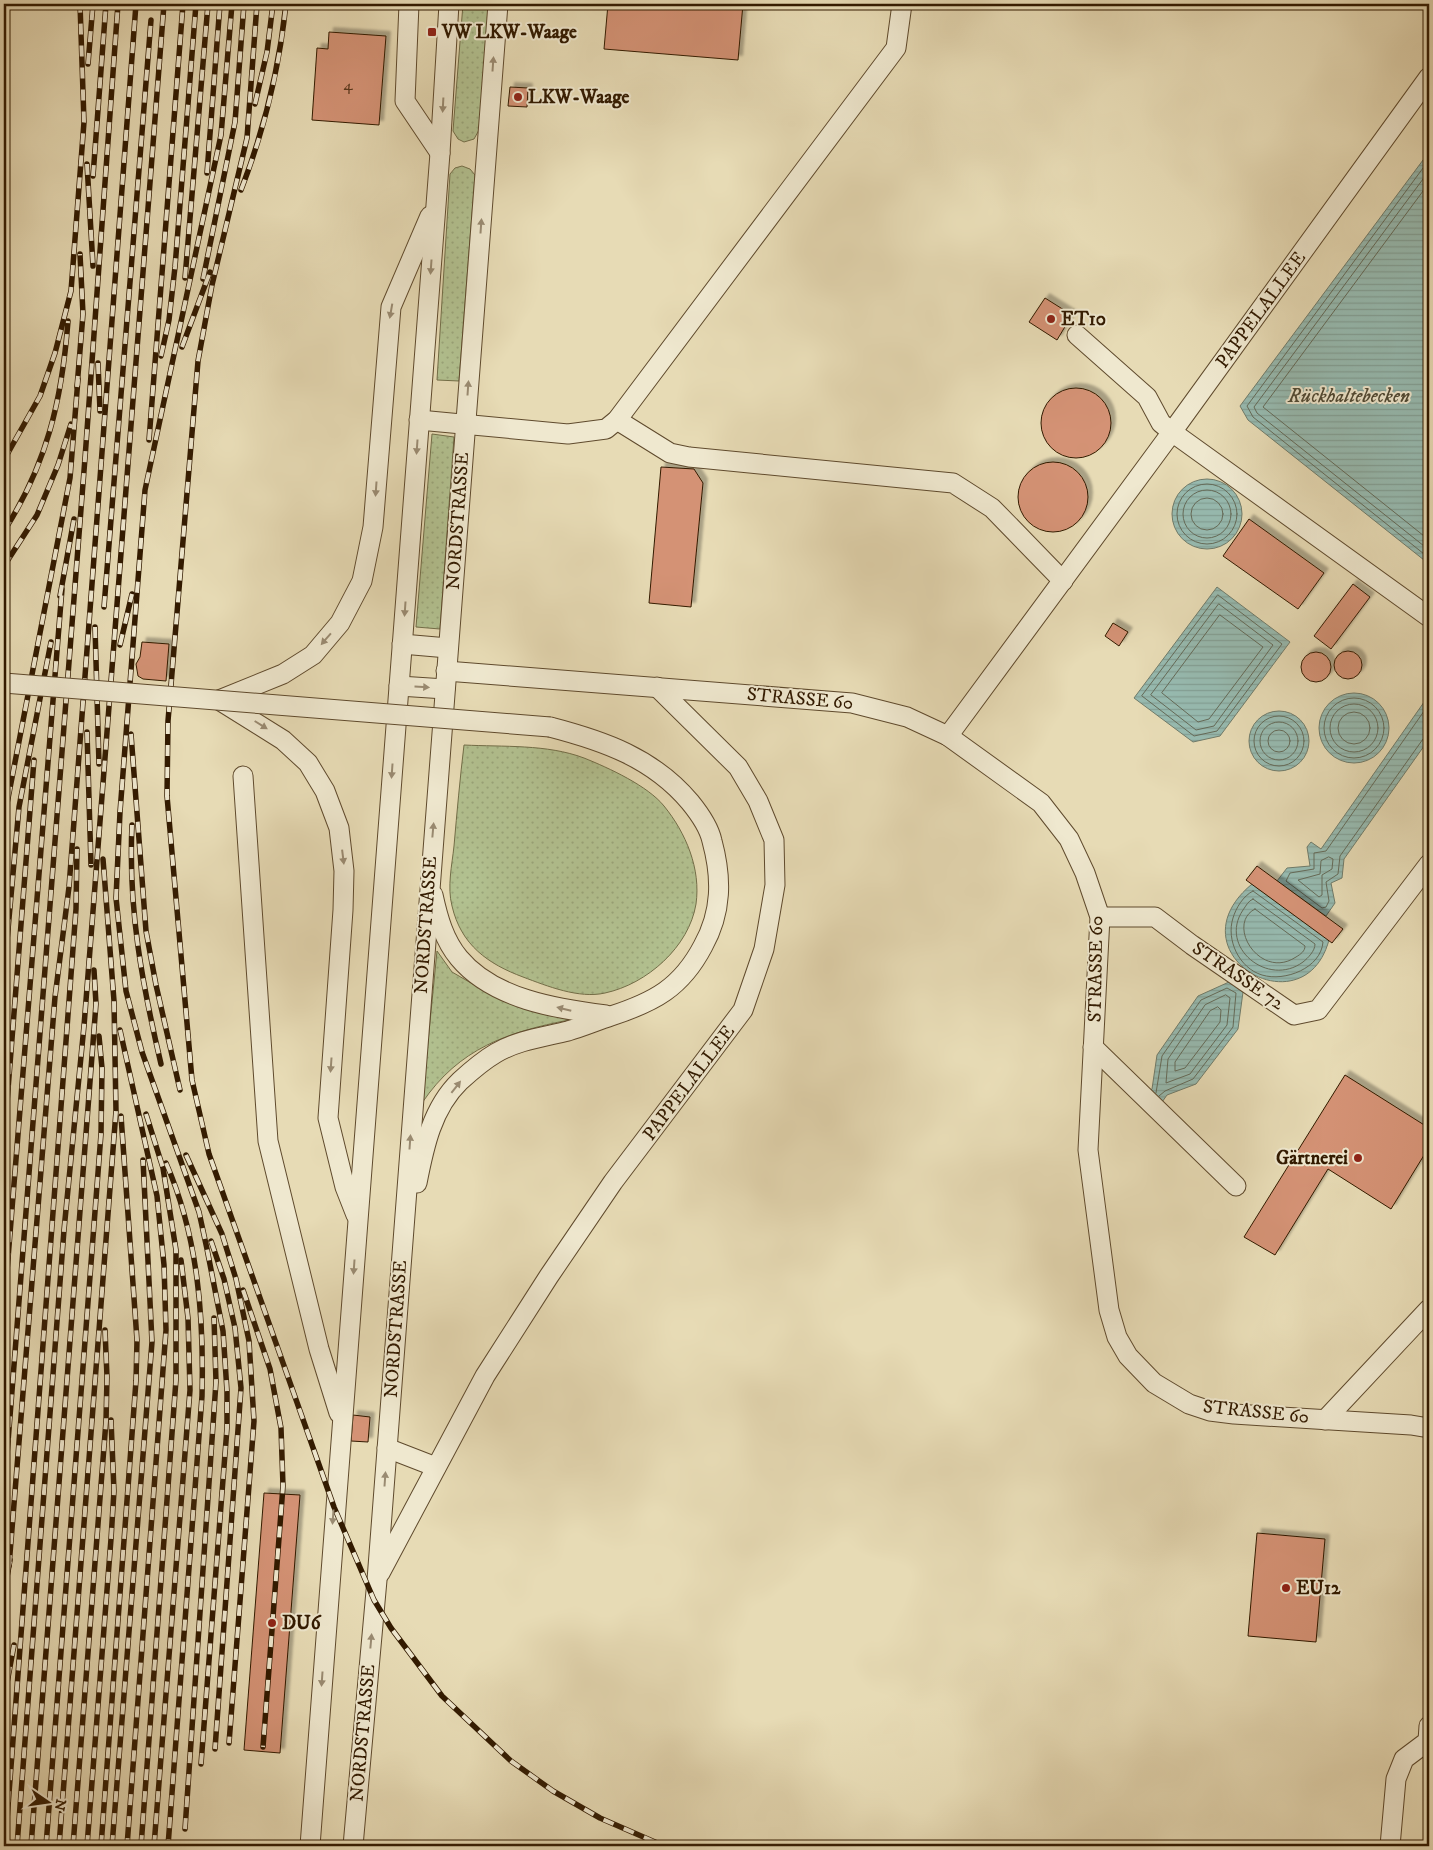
<svg xmlns="http://www.w3.org/2000/svg" width="1433" height="1850" font-family="'IM FELL DW Pica',serif">
  <defs>
    <pattern id="grass-dots" width="8" height="8" patternUnits="userSpaceOnUse" patternTransform="scale(1.25)"><rect width="8" height="8" fill="#b2c190"/><path d="M2 2h.1M6 6h.1" fill="none" stroke="#9aa57a" stroke-width="1.8" stroke-linecap="round"/></pattern>
    <pattern id="water-rules" width="6" height="5" patternUnits="userSpaceOnUse" patternTransform="scale(1.25)"><rect width="6" height="5" fill="#97bbb1"/><path d="M0 2.5h6" fill="none" stroke="#83a096"/></pattern>
    <filter id="shadow"><feDropShadow dx="4.5" dy="-4.5" stdDeviation="1" flood-color="#0004"/></filter>
  </defs>
  <rect width="100%" height="100%" fill="#e7dbb5"/>
  <filter id="stains"><feTurbulence type="fractalNoise" baseFrequency=".004" numOctaves="4"/><feColorMatrix values="0 0 0 0 .2 0 0 0 0 .09 0 0 0 0 .02 0 0 0 .5 -.17"/></filter>
  <radialGradient id="worn" r=".72"><stop offset=".6" stop-color="#630" stop-opacity="0"/><stop offset="1" stop-color="#630" stop-opacity=".3"/></radialGradient>
  <g fill="url(#grass-dots)" stroke="#726e48">
    <path d="M463,4H489L479,130L474,139L464,142L458,139L453,131Z"/>
    <path d="M462,166L470,169L475,175L459,381L437,380L450,174L455,168Z"/>
    <path d="M432,434L454,437L440,629L416,627Z"/>
    <path d="M464,745C503,747 547,744 584,758C609,768 648,786 664,806C686,833 701,869 696,904C689,947 647,984 605,993C579,999 547,986 523,977C488,964 461,945 452,906C447,887 452,865 454,846C457,812 460,778 464,745Z"/>
    <path d="M437,951L452,972L490,994L569,1020C508,1032 459,1048 422,1103Z"/>
  </g>
  <g fill="url(#water-rules)" stroke="#6f7b6a">
    <path d="M1429,152V564L1248,420L1240,406Z"/>
    <circle cx="1207" cy="514" r="35"/>
    <path d="M1217,587L1290,642L1220,736L1193,742L1134,698Z"/>
    <circle cx="1354" cy="728" r="35"/>
    <path d="M1429,695V739L1344,859L1342,878L1331,883L1335,903L1326,916L1277,881L1287,868L1310,866L1307,847L1311,842L1321,849Z"/>
    <circle cx="1279" cy="741" r="30"/>
    <path d="M1252,884L1329,940C1304,1032 1169,953 1252,884Z"/>
    <path d="M1229,982L1243,992L1238,1029L1196,1084L1167,1095L1160,1105L1147,1094L1152,1089L1157,1055L1198,996Z"/>
  </g>
  <g fill="none" stroke-linecap="round" stroke-linejoin="round">
    <g stroke="#646a58" stroke-width="1">
      <path d="M1429,160L1247,406L1253,417L1429,558"/>
      <path d="M1429,171L1254,407L1257,413L1429,550"/>
      <path d="M1429,183L1263,407L1429,540"/>
      <circle cx="1207" cy="514" r="30"/>
      <circle cx="1207" cy="514" r="24"/>
      <circle cx="1207" cy="514" r="16"/>
      <path d="M1218,595L1282,644L1217,731L1194,736L1142,696Z"/>
      <path d="M1219,604L1273,645L1214,726L1196,730L1151,695Z"/>
      <path d="M1220,615L1263,647L1209,719L1198,722L1162,693Z"/>
      <circle cx="1354" cy="728" r="30"/>
      <path d="M1429,704L1326,851L1314,853V869L1290,873L1286,881L1322,908L1326,907L1329,901L1326,882L1338,874L1340,856L1423,739L1429,737"/>
      <circle cx="1354" cy="728" r="24"/>
      <circle cx="1354" cy="728" r="16"/>
      <circle cx="1279" cy="741" r="25"/>
      <circle cx="1279" cy="741" r="19"/>
      <circle cx="1279" cy="741" r="11"/>
      <path d="M1329,857L1333,859L1332,869L1322,875V895L1319,897L1298,880L1320,874L1321,861Z"/>
      <path d="M1253,891L1323,942C1321,968 1285,982 1262,975C1239,968 1226,940 1233,918C1236,908 1243,896 1253,891Z"/>
      <path d="M1253,899L1315,944C1315,951 1308,958 1303,962C1268,988 1218,947 1243,910C1246,906 1248,901 1253,899Z"/>
      <path d="M1255,909L1305,946C1305,951 1301,954 1296,957C1260,981 1225,924 1255,909Z"/>
      <path d="M1226,995L1230,998L1227,1025L1190,1074L1166,1083L1168,1059L1205,1005Z"/>
      <path d="M1218,1007L1221,1010L1220,1022L1185,1068L1175,1071V1062L1210,1011Z"/>
      <path d="M1156,1093L1162,1056L1201,1000L1227,988L1236,993L1233,1027L1193,1079L1165,1091L1159,1096"/>
    </g>
  </g>
  <g fill="#d49274" stroke="#321a00" filter="url(#shadow)">
    <path d="M608,4H743L738,60L604,49Z"/>
    <path d="M329,32L386,36L379,125L312,120L317,48L328,49Z"/>
    <path d="M510,87L528,88L527,107L508,106Z"/>
    <path d="M1045,298L1072,315L1057,340L1029,322Z"/>
    <circle cx="1076" cy="423" r="35"/>
    <circle cx="1053" cy="497" r="35"/>
    <path d="M661,467L694,469L703,483L691,607L649,603Z"/>
    <path d="M1249,519L1324,573L1298,609L1223,556Z"/>
    <path d="M1353,584L1370,597L1331,649L1314,636Z"/>
    <path d="M1113,623L1128,632L1119,646L1105,636Z"/>
    <path d="M142,642L169,644L166,681L143,679L138,676L136,664L140,657Z"/>
    <circle cx="1348" cy="665" r="14"/>
    <circle cx="1316" cy="667" r="15"/>
    <path d="M1257,866L1343,929L1332,943L1246,880Z"/>
    <path d="M1345,1075L1429,1128V1147L1391,1209L1328,1169L1275,1255L1244,1237Z"/>
    <path d="M1429,1372V1415H1426Z"/>
    <path d="M353,1415L370,1417L368,1442L351,1441Z"/>
    <path d="M264,1493L300,1495L280,1753L244,1750Z"/>
    <path d="M1257,1533L1325,1539L1316,1642L1248,1636Z"/>
  </g>
  <g fill="none" stroke-linecap="round" stroke-linejoin="round">
    <defs>
      <g id="minor">
        <path d="M409,4L405,101L440,153"/>
        <path d="M1077,335L1147,397L1161,423L1172,432L1429,77"/>
        <path d="M419,420L568,434L606,429L617,420L896,48L902,4"/>
        <path d="M617,420L670,453L689,457L953,483L992,508L1063,581"/>
        <path d="M402,644L448,648"/>
        <path d="M446,671L852,703L907,717L948,736L1041,803L1069,839L1085,873L1100,917L1088,1150L1109,1310L1117,1337L1128,1356L1154,1383L1189,1404L1210,1411L1234,1414L1411,1425L1429,1428"/>
        <path d="M399,686L445,689"/>
        <path d="M219,700L283,674L313,655L340,623L362,581L373,527L391,307L430,216"/>
        <path d="M219,700L283,740L308,763L325,791L339,828L344,871L343,910L328,1118L345,1187L356,1215"/>
        <path d="M948,736L1172,432L1429,617"/>
        <path d="M243,776L268,1141L319,1349L339,1413"/>
        <path d="M433,895C438,918 444,940 459,958C493,999 557,1009 606,1015"/>
        <path d="M1100,917H1155L1192,945L1294,1015L1318,1010L1429,864"/>
        <path d="M1093,1047L1236,1186"/>
        <path d="M417,1183C424,1147 432,1108 460,1081C471,1071 484,1060 496,1053C518,1040 544,1037 568,1031C582,1027 596,1021 611,1016C654,1002 681,988 703,946C722,912 722,878 712,841C709,827 699,813 690,802C653,758 604,741 550,727"/>
        <path d="M1325,1420L1429,1309"/>
        <path d="M387,1448L436,1467"/>
        <path d="M380,1573L485,1376L549,1276L613,1182L743,1010L764,949L775,885L774,840L758,801L738,767L657,687"/>
        <path d="M310,1846L440,153L449,4"/>
        <path d="M353,1846L377,1580L498,4"/>
        <path d="M1390,1846L1396,1779L1404,1759L1428,1741L1429,1726"/>
      </g>
    </defs>
    <use href="#minor" stroke="#5f4a2d" stroke-width="21"/>
    <use href="#minor" stroke="#efe8cf" stroke-width="19"/>
    <defs>
      <g id="rail">
        <path d="M257,4L247,138L212,285L198,361L168,721L167,796L192,1080L209,1154L334,1507L374,1600L391,1628L442,1696L511,1761L553,1791L600,1818L664,1846"/>
        <path d="M88,64L93,4"/>
        <path d="M255,104L267,52L273,4"/>
        <path d="M87,164L93,266"/>
        <path d="M207,173L220,4"/>
        <path d="M93,176L106,4"/>
        <path d="M241,190C265,128 279,70 286,4"/>
        <path d="M185,278L208,4"/>
        <path d="M203,279L235,122L244,4"/>
        <path d="M182,347L210,272"/>
        <path d="M161,356L169,320L175,267L196,4"/>
        <path d="M98,363L100,411"/>
        <path d="M77,387L83,314L80,254"/>
        <path d="M149,440L183,4"/>
        <path d="M4,460L40,396L55,353L71,291L84,122L80,4"/>
        <path d="M4,531C47,464 62,400 68,321"/>
        <path d="M4,566L37,515L58,465L71,424"/>
        <path d="M60,596L74,519"/>
        <path d="M104,607L151,20"/>
        <path d="M95,627L99,764"/>
        <path d="M120,645L132,594"/>
        <path d="M87,732L91,865"/>
        <path d="M131,734L146,931L156,985L180,1090"/>
        <path d="M4,819L70,478L78,379"/>
        <path d="M132,825C128,909 142,983 161,1064"/>
        <path d="M4,974L19,807L51,642"/>
        <path d="M120,1030L157,1196L164,1265L166,1330L127,1846"/>
        <path d="M4,1140L34,760"/>
        <path d="M186,1155L222,1234L236,1279L249,1341L254,1421L229,1743"/>
        <path d="M166,1163C198,1236 204,1316 202,1396L168,1846"/>
        <path d="M211,1241L224,1279L235,1328L241,1388L215,1749"/>
        <path d="M243,1290L270,1369L281,1428L283,1486L263,1747"/>
        <path d="M4,1308L62,589"/>
        <path d="M4,1493L85,458L118,4"/>
        <path d="M9,1566L55,997L69,887L136,4"/>
        <path d="M4,1594L10,1560"/>
        <path d="M4,1699L14,1645"/>
        <path d="M201,1764L227,1428V1391L223,1331L207,1249L199,1212L142,1052L126,991L116,898L120,812L145,490L221,135L232,4"/>
        <path d="M185,1829L216,1382L214,1318"/>
        <path d="M5,1846L76,909L77,849"/>
        <path d="M17,1846L64,1230L84,1026L164,4"/>
        <path d="M31,1846L96,1004L94,970"/>
        <path d="M46,1846L101,1134L102,1068L99,1036"/>
        <path d="M59,1846L116,1111L114,1001L103,859"/>
        <path d="M73,1846L106,1421L107,1377L105,1330"/>
        <path d="M87,1846L111,1539L114,1491L111,1420"/>
        <path d="M101,1846L136,1381L137,1340L121,1116"/>
        <path d="M112,1846L152,1342L143,1160"/>
        <path d="M141,1846L176,1380V1250L163,1168L146,1114"/>
        <path d="M154,1846L190,1390L188,1318L181,1260"/>
      </g>
    </defs>
    <use href="#rail" stroke="#321a00" stroke-width="5.5"/>
    <use href="#rail" stroke="#efe8cf" stroke-width="4" stroke-dasharray="11" stroke-linecap="butt"/>
    <defs>
      <path id="minor-bridge" d="M4,683L550,727"/>
    </defs>
    <use href="#minor-bridge" stroke="#5f4a2d" stroke-width="21" stroke-linecap="butt"/>
    <use href="#minor-bridge" stroke="#efe8cf" stroke-width="19"/>
  </g>
  <defs><path id="oneway-solid" d="M-6-.8H1V-3.2L6.5 0L1 3.2V.8H-6Z" transform="scale(1.25)"/></defs>
  <g fill="#9a8b72">
    <use href="#oneway-solid" transform="translate(493 64) rotate(-86)"/>
    <use href="#oneway-solid" transform="translate(443 105) rotate(93)"/>
    <use href="#oneway-solid" transform="translate(481 226) rotate(-86)"/>
    <use href="#oneway-solid" transform="translate(431 267) rotate(94)"/>
    <use href="#oneway-solid" transform="translate(391 311) rotate(100)"/>
    <use href="#oneway-solid" transform="translate(468 388) rotate(-86)"/>
    <use href="#oneway-solid" transform="translate(417 447) rotate(94)"/>
    <use href="#oneway-solid" transform="translate(376 489) rotate(94)"/>
    <use href="#oneway-solid" transform="translate(405 609) rotate(94)"/>
    <use href="#oneway-solid" transform="translate(326 639) rotate(131)"/>
    <use href="#oneway-solid" transform="translate(422 687) rotate(3)"/>
    <use href="#oneway-solid" transform="translate(261 725) rotate(32)"/>
    <use href="#oneway-solid" transform="translate(392 771) rotate(94)"/>
    <use href="#oneway-solid" transform="translate(433 830) rotate(-85)"/>
    <use href="#oneway-solid" transform="translate(343 857) rotate(83)"/>
    <use href="#oneway-solid" transform="translate(564 1009) rotate(-166)"/>
    <use href="#oneway-solid" transform="translate(331 1065) rotate(94)"/>
    <use href="#oneway-solid" transform="translate(456 1087) rotate(-52)"/>
    <use href="#oneway-solid" transform="translate(410 1142) rotate(-86)"/>
    <use href="#oneway-solid" transform="translate(354 1267) rotate(94)"/>
    <use href="#oneway-solid" transform="translate(385 1479) rotate(-86)"/>
    <use href="#oneway-solid" transform="translate(333 1517) rotate(94)"/>
    <use href="#oneway-solid" transform="translate(371 1641) rotate(-85)"/>
    <use href="#oneway-solid" transform="translate(322 1679) rotate(94)"/>
  </g>
  <g fill="#8f2418" stroke="#efe8cf" stroke-width="2">
    <rect x="427" y="27" width="10" height="10" rx="2.5"/>
    <circle cx="518" cy="97" r="5"/>
    <circle cx="1051" cy="319" r="5"/>
    <circle cx="1358" cy="1158" r="5"/>
    <circle cx="1286" cy="1588" r="5"/>
    <circle cx="272" cy="1623" r="5"/>
  </g>
  <g text-anchor="middle" dominant-baseline="central" stroke-width="4" stroke-linejoin="round" paint-order="stroke">
    <g font-size="16" fill="#5a381d">
      <text x="348" y="85">4</text>
    </g>
    <g font-size="19" font-weight="bold" fill="#321a00" stroke="#efe8cf" text-anchor="start">
      <text x="442" y="32">VW LKW-Waage</text>
      <text x="528" y="97">LKW-Waage</text>
      <text x="1061" y="319">ET10</text>
      <text x="1348" y="1158" text-anchor="end">Gärtnerei</text>
      <text x="1296" y="1588">EU12</text>
      <text x="282" y="1623">DU6</text>
    </g>
    <g font-size="19" fill="#321a00" stroke="#efe8cf">
      <text transform="translate(1261 310) rotate(-54)">PAPPELALLEE</text>
      <text transform="translate(458 521) rotate(-86)">NORDSTRASSE</text>
      <text transform="translate(800 699) rotate(5)">STRASSE 60</text>
      <text transform="translate(426 925) rotate(-86)">NORDSTRASSE</text>
      <text transform="translate(1096 969) rotate(-89)">STRASSE 60</text>
      <text transform="translate(1238 976) rotate(34)">STRASSE 72</text>
      <text transform="translate(689 1083) rotate(-53)">PAPPELALLEE</text>
      <text transform="translate(396 1329) rotate(-86)">NORDSTRASSE</text>
      <text transform="translate(1256 1412) rotate(6)">STRASSE 60</text>
      <text transform="translate(363 1733) rotate(-85)">NORDSTRASSE</text>
    </g>
    <g font-size="20" font-style="italic" fill="#504a35" stroke="#efe8cf">
      <text x="1349" y="396">Rückhaltebecken</text>
    </g>
  </g>
  <rect width="1433" height="1850" fill="none" stroke="#e7dbb5" stroke-width="20"/>
  <rect x="5" y="5" width="1423" height="1840" fill="none" stroke="#321a00" stroke-width="2.5"/>
  <rect x="10" y="10" width="1413" height="1830" fill="none" stroke="#321a00"/>
  <g transform="translate(48 1802) rotate(103)" stroke="#efe8cf" stroke-width="4" paint-order="stroke">
  <path d="M0-4L9 19L0 12L-9 19Z" fill="#321a00"/>
  <text y="-8" font-size="14" font-weight="bold" text-anchor="middle" fill="#321a00">N</text>
  </g>
  <rect width="100%" height="100%" filter="url(#stains)"/>
  <rect width="100%" height="100%" fill="url(#worn)"/>
</svg>
